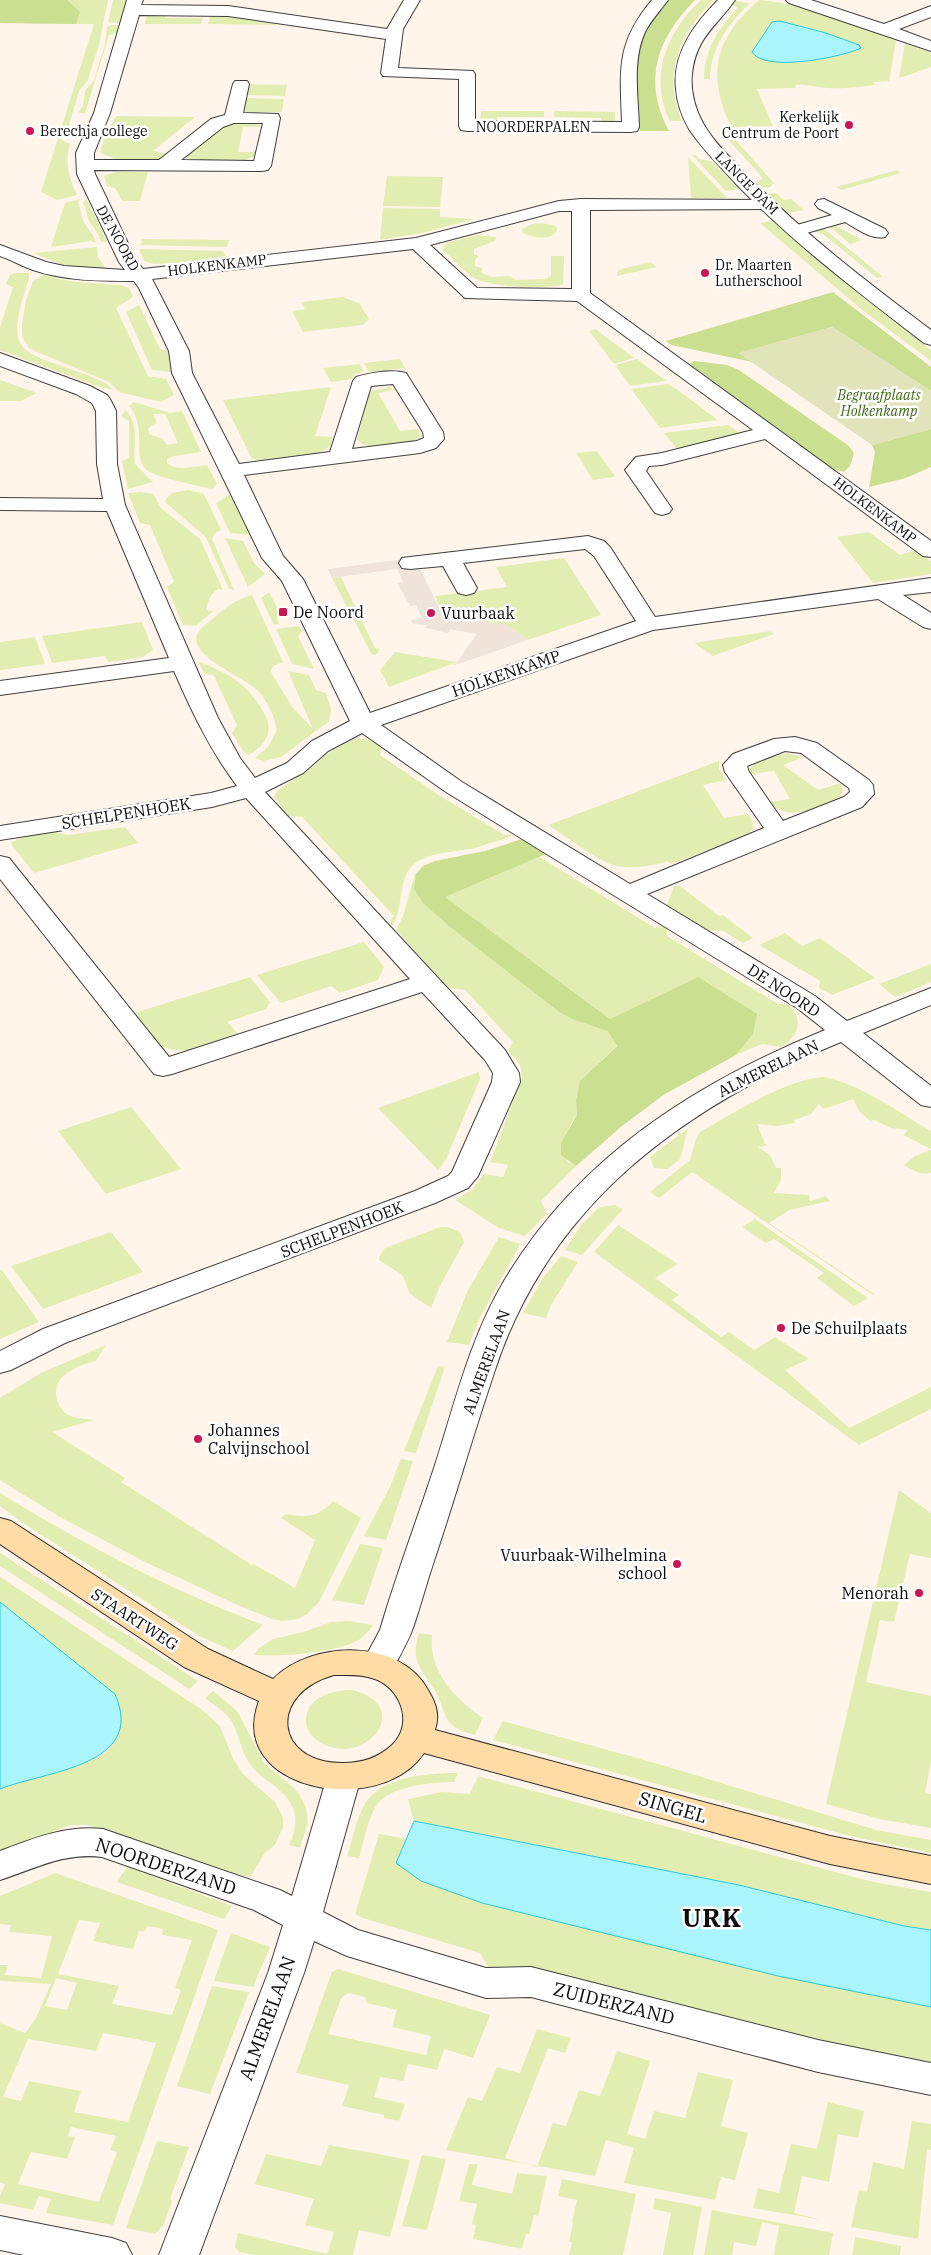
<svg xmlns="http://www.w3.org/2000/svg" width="931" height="2255" font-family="'IBM Plex Serif',serif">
  <rect width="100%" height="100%" fill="#fff5eb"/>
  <g fill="#e2edb1" fill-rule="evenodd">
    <path d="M0,0H108L99,44L88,80L79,91L69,125L61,140L70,144C64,161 69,179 77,195L57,200L41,192L94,24L0,23Z"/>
    <path d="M113,0H126L120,23L108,22Z"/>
    <path d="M701,0H714C679,33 662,75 682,121H670C648,77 667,31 701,0Z"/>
    <path d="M759,0C806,3 853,25 896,41L889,81L873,82L875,85C858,87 836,90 819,87C810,86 804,84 795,85L796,88L757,89L773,126L731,127C706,74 715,38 759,0Z"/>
    <path d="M735,1L750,3C728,24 711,47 710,79H704C704,50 719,28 738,8L732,4Z"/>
    <path d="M166,12L165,18H203L201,24H145L147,13Z"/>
    <path d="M211,13L281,25L208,24Z"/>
    <path d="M112,25H119L117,33L109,35L86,110L85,113H78L83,106L85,91L94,80L105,44L107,27Z"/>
    <path d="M905,44L931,53V67L899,78Z"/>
    <path d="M249,84L287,85L285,96L247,95Z"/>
    <path d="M246,98L284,99L282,112H243Z"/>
    <path d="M481,111H544V117H497L496,124L480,121Z"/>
    <path d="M554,111L615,112V123L602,125L601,118L554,117Z"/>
    <path d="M116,116L195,117L153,151L169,154L159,161H112L113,158L100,153L106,133Z"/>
    <path d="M228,123C239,123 254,120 262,127H243L238,152H258L257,155L240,162L187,159L186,156Z"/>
    <path d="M730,134L774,183L770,187L763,188L757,183L763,178L724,135Z"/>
    <path d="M692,155H696L699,159L711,161L739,189L726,191Z"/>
    <path d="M688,157L727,198H691Z"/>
    <path d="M897,170L901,173L841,190L836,187Z"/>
    <path d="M115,172H148L140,201H122L115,188L107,186L104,176Z"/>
    <path d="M387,176L443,177L440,207L383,206Z"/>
    <path d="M776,193L784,200L791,199L804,210L788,213L769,194Z"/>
    <path d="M86,198L107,242H101C99,233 94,230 90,222C86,216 87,209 83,203Z"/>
    <path d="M80,199L78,203C81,209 81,216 84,222C88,230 94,234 96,243L91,241L51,247L65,203Z"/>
    <path d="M383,208L440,209V217L475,219L422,233L380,240Z"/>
    <path d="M772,221L857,293L931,350V361L861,309L760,223Z"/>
    <path d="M846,221L848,223L836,226L862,240L850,244L828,225Z"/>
    <path d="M541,223L553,225L557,228V231C548,241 534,238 523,233L522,229L532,224Z"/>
    <path d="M822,227L883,277L877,278L823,234L809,230Z"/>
    <path d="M476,235L496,237L495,241L474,249V254L479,256L475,260V266L482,268V273L491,277L510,276L516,280L545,279L551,276V256H564L563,284C547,290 490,287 474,278C463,271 452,258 442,249L447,243Z"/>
    <path d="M141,239L229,240L227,247L139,245L142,243Z"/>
    <path d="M97,247L98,257L107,270L65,266L33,253Z"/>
    <path d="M139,249L223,251L227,260L172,266L171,263L154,264L144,261Z"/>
    <path d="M650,262L657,267L617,276L618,270Z"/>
    <path d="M17,273H29V279C2,357 21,350 87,375C96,379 108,382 113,390L100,387L0,350V328L13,287L6,284L10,275Z"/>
    <path d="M43,275L75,282L120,285L129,288L133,297L116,308L148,376L166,379L174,395L161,402L119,392L109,382L30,349L22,337V324L26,300L33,281Z"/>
    <path d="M343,297L359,303L369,319L363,325L303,332L292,311L305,309L301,302Z"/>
    <path d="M139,305L160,349L168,351L171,372L152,370L126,312Z"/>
    <path d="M595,329L634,358L614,364L589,331Z"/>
    <path d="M400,359L405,368L369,372L364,363Z"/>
    <path d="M637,359L666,381L630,386L615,365Z"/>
    <path d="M360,364L364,372L355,374L352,379L331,382L323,368Z"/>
    <path d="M0,380L37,393L21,401H0Z"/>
    <path d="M668,384L675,388L718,420L660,428L631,389Z"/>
    <path d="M331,387L315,436L333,437L331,445C318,459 271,463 252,459L223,400Z"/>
    <path d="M389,387L396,390L378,393L400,431L418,429L421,436C411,447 365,453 357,439L370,391Z"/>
    <path d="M134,402L170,413L182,411L201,452L174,456L167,459V463C176,472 195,466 207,465L217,484L212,489C196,485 159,478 148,471C131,460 148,427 129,406ZM153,414H165L178,443L167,445L163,439L149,434L148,428L157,423Z"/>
    <path d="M126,410C140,427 133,443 135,464L153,482L128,489L122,461L129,458V421L121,416Z"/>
    <path d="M728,425L741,434L678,450L664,433Z"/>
    <path d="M597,451L615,476L614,477L593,480L576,453Z"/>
    <path d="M188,490L204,494L221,530L215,533L212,539L234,590L229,589L206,537L166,503L165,500L172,493Z"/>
    <path d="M140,492L153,494L161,508L200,539L223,590L218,589C211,594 207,602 206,610L213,611L196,626L183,625L167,587L174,582L150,525L140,523L128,493Z"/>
    <path d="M230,494L250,535L230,533L216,503Z"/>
    <path d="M869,532L900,555L917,550L931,561V574L873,583L837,537Z"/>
    <path d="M225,538L243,541L254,563L265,574L248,587Z"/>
    <path d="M564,558L601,615L528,640L506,625L443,615L435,596L507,587L496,567Z"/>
    <path d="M341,577L375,648L380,649L377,654L372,655L332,578Z"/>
    <path d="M269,592L282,617L276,618L279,624L274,625L261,598Z"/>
    <path d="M252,595L283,662L273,666L271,671L272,674L292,707L313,729L288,671L309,675L316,690L326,693L331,710L329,721L281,757L263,761L255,758L268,747L277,730C275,718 268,702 259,692C247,678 189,657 197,635C199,629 205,625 210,621C222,610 236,599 252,595Z"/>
    <path d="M142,622L153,650L143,657L108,662L105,656L52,663L42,636Z"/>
    <path d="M298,626L304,630L298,636L314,669L292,664L276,629Z"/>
    <path d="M771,631L774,634L713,656L694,643Z"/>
    <path d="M35,637L45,664L0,670V642Z"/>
    <path d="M395,652L457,662L389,687L380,670Z"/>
    <path d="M198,661C231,675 246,682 264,713C275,732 265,745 249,755L243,751L232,733L237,725L214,676L204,673Z"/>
    <path d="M353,739C365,737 373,741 382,748L380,755L437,794L504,835H515C502,840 488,844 475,848C453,853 416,851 406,875C399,891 402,912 392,926L389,923L394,916L302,817L289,816L274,797L277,791L314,766L325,755Z"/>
    <path d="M787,753L803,757L783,765L818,790L841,783L843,790C840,799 833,801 825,804C807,811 785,820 769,802L790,799L774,771L750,774V768L759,760Z"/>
    <path d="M719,761V769L726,780L703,785L724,818L748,814C753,822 756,828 748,834L671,864L667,861C655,866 628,869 616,866C599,862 564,835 548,825Z"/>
    <path d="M125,827L138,843L34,873L10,843L25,836L54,832L68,835Z"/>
    <path d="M539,857L655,928L662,925L667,928V936L778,1004H788C801,1016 801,1030 789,1041L790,1042L780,1047L762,1044L736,1055L753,1034L698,977L610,1019L445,897Z"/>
    <path d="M420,869L416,874L449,926L559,1012L572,1019L608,1030L617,1045L580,1081L576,1100L577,1115L570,1125L567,1161L576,1166L541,1201L547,1214L525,1236L499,1228L455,1200L472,1190L484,1174L503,1177L508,1165L490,1162L522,1078C522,1065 517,1060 508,1051L513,1042L465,990L449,988L396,930L403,916L415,874Z"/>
    <path d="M674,886H680L719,916L723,915L753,938L743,943L723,931L708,930L667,905Z"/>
    <path d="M785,933L802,946L820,938L875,978L832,995L819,988L820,981L759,945Z"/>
    <path d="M364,942L384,967L378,980L340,993L331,986L281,1003L257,975Z"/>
    <path d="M931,964V982L895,997L879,984Z"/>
    <path d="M250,977L270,1002L266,1009L227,1022L239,1035C215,1042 182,1060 159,1044C149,1037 141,1022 134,1013Z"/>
    <path d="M479,1072L480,1079L446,1159L438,1170L378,1108Z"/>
    <path d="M823,1077C862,1084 897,1112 931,1131V1149L903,1135L908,1130L891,1128L874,1120L870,1121L859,1111L853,1099L824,1109L819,1104L811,1114L794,1120L795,1123L778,1126L757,1124L766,1146L758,1147L770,1155L776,1168H781V1180L774,1193L809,1195L810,1201L826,1196L830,1201L789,1210L769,1223L874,1294L873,1295L692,1172L659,1198L650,1192L690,1160L697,1136L700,1132C734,1113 784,1080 823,1077Z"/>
    <path d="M131,1107L181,1169L106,1194L58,1131Z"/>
    <path d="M688,1128L680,1159L667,1169L654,1168L650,1157Z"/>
    <path d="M931,1150V1173C920,1175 913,1171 904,1165L915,1156Z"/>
    <path d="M615,1205L623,1209L582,1255L565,1250L582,1224L599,1207Z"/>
    <path d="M755,1219L868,1298L854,1306L817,1278L824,1273L774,1239L766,1243L742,1227Z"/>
    <path d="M618,1225L678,1264L655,1278L679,1295L672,1300L721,1337L729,1332L754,1350L775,1337L809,1359L785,1370L849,1428L931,1387V1409L859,1445L594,1252Z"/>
    <path d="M440,1227H447L460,1232L464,1242L440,1286L431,1308L410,1294L403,1276L399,1273L379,1260V1257L385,1248Z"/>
    <path d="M111,1232L143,1272L43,1309L11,1266Z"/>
    <path d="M499,1237L520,1244L480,1318L469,1345L447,1342L467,1292Z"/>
    <path d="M561,1256L578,1262L551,1305L546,1318L523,1313L542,1279Z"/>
    <path d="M1,1269L39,1322L0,1339V1270Z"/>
    <path d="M106,1345L96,1361C79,1365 55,1373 56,1395C56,1400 60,1408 64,1412C72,1419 84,1418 94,1420L52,1432L125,1478L121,1482L252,1565L254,1564L295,1588L315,1540L281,1518L286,1514C306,1518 319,1517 333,1501L361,1518L319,1602L307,1614L298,1619L282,1621L272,1619L233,1603L143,1561L58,1516L0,1480V1398L41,1373Z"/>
    <path d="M438,1366L445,1367L416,1453L404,1451Z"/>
    <path d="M401,1459L413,1461L386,1540L364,1536L390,1487Z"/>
    <path d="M899,1490L931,1513V1558L910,1554L894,1622L880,1620L866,1682L931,1696V1761L925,1793L931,1794V1828L879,1819L826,1804Z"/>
    <path d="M0,1493C83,1544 172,1591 263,1625L233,1651L201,1637L23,1523L0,1506Z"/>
    <path d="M360,1544L383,1548L364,1605L332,1600Z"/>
    <path d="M0,1553L198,1681L189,1689L0,1566Z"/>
    <path d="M0,1577L201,1709L220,1726L233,1759L243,1774L275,1802L283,1818V1827L275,1845L264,1854L250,1877L226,1872L87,1825H70L0,1852V1789C8,1785 17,1782 26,1779C59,1769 123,1766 121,1717C121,1710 117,1701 115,1694L0,1602Z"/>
    <path d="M348,1621L373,1625C368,1632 364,1637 357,1641C334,1653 279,1657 254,1655L259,1648L273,1639L304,1632L331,1622Z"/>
    <path d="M419,1633L432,1635C428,1671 455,1699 483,1718L475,1735C439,1726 449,1714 434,1689C420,1667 410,1660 419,1633Z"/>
    <path d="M353,1690C417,1707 363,1771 318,1741C312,1737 306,1730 306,1722C305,1697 333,1689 353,1690Z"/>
    <path d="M213,1691L237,1711L265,1764L293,1787L299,1794L306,1808L308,1823L300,1848L289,1845C294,1834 298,1821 293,1808C285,1789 265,1782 252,1767C242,1754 240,1739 233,1724C228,1713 215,1706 205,1698Z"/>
    <path d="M503,1721L662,1765L876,1830L931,1840V1853L854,1837L493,1740Z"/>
    <path d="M458,1773L454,1782C433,1782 388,1786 376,1806C367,1821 364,1841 359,1858L347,1856C353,1839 356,1819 365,1804C381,1776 429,1773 458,1773Z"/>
    <path d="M478,1776L873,1882L931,1892V1930L905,1926L739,1885L414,1821L408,1799L442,1792L470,1794Z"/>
    <path d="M379,1834L407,1839L397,1864L482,1903L778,1976L931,2007V2064L826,2043L534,1967L498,1970L489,1968L480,1953L363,1918L355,1914Z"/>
    <path d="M127,1867L232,1906L224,1919L117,1882Z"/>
    <path d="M55,1873L218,1930L113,2225L46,2213L51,2199L39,2196L33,2210L0,2203V2196L5,2184L0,2183V2023L25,2033L36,2018L51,1984L0,1981V1965H8L5,1975L41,1978L52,1936L9,1932L11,1925L0,1924V1896ZM79,1920L100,1923L93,1941L133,1949L139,1931H145L147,1926L163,1929L162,1935L192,1940L175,1988L181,1990L172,2015L112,2004L119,1986L58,1974ZM56,1978L77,1983L67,2010L45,2006ZM103,2033L156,2043L128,2122L74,2112L81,2091L29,2081L21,2101L3,2097L28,2039L96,2051ZM71,2127L116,2136L110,2150L117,2152L99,2202L18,2184L31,2152L67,2159L75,2137L68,2136Z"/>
    <path d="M231,1933L270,1947L253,1987L214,1981Z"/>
    <path d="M338,1969L490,2015L473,2058L444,2049L437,2070L408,2064L403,2081L380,2077L374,2097L405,2104L399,2121L384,2118V2115L342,2106L349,2085L296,2073L332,1972ZM349,1993L365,1997L367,2003L397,2010L392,2027L431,2036L426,2055L328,2034L341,1998Z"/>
    <path d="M212,1986L249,1992L210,2094L177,2086Z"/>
    <path d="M537,2029L571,2038L565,2053L548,2048L505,2158L537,2167L553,2123L566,2126L579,2090L600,2096L617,2051L650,2061L627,2134L645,2139L654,2111L685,2118L698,2072L733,2080L721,2126L748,2133L735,2180L721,2177L715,2200L624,2183L634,2148L606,2140L595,2176L446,2150L468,2097L482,2101L497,2067L520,2073Z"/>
    <path d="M828,2102L864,2111L858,2138L838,2134L829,2182L802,2176L794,2213L822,2220L753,2208L758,2188L779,2193L791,2144L817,2149Z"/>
    <path d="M912,2121L931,2124V2150L927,2149L918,2239L851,2227L859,2190L867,2192L873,2162L904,2169Z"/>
    <path d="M157,2141L189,2147L170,2199L172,2201L164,2224L155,2234L126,2228Z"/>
    <path d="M329,2145L410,2160L390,2237L359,2230L353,2255H255L239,2252L235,2247L238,2233L327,2254L334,2232L305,2225L314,2199L255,2184L266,2154L321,2166Z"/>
    <path d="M422,2155L446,2159L427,2230L402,2226Z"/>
    <path d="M469,2164H478L472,2185L512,2194L517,2173L547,2176L538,2216L534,2215L529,2234H526L522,2249L473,2239L476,2225L472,2224L477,2204L459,2201Z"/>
    <path d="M562,2179L636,2194L623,2255H569L572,2242H569L573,2223L572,2222L577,2200L558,2196Z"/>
    <path d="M655,2198L702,2207L693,2255H663L671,2213L653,2209Z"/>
    <path d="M712,2210L833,2233L829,2255H774L779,2226L762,2222L756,2246L734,2242L732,2255H704Z"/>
    <path d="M855,2237L901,2246L900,2255H852Z"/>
  </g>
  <g fill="#cadf8f">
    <path d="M0,0H67L80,12L76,24L0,23Z"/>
    <path d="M668,0H695C657,38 642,81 669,131H639C637,101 630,63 643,34C648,21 659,11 668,0Z"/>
    <path d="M833,292L931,367V391L832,327L739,353L753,362L671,345L666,341Z"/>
    <path d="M694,361L727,365L739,370L849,446L854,453L850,466L844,472L833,469L692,366L690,364Z"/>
    <path d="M931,429V467L906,478L869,487L875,452L872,445Z"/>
    <path d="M522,839L546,854L445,897L610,1019L698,977L757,1014L753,1034L736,1055L665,1094L622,1126L576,1166L561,1155V1143L577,1115L576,1100L580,1081L617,1046L608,1031L572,1019L559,1012L449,926L423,903L414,889L416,874L423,866L435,861L485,851Z"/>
  </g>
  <path fill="#e1e3ba" d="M832,327L931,391V429L872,445L738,353Z"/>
  <path fill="#efe3da" d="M406,559L418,565L443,615L506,625L528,640L452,666L457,662L477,634L450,629L448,633L425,628L427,625L413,624L411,620L422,618L416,605L410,606L397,583L403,582L397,569L332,578L328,569Z"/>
  <g fill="#aaf5fc" stroke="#2ac7da">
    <path d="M780,21L826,33L859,45L861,48C843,57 764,73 752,52L772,22Z"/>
    <path d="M0,1602L115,1694C147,1767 44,1771 0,1789Z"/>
    <path d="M414,1821L739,1885L904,1926L931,1930V2007L778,1976L482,1903L421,1881L396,1863Z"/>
  </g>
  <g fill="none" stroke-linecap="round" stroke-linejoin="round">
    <defs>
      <g id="minor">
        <path d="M127,0H143L141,5L228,6L387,29L404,0H420L403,29L398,68L473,71L475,74V121L622,122C620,69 616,43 652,0H668C660,11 651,20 645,32C632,61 638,95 639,127L637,131L631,132L467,131L461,130L459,126V79L383,76L381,73L386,39L228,16L139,15L110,113L94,153V160H159L211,119L225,115L233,84L235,81H247L249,84L243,113L278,114L280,118L271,166L268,170L262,171L94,170L95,174L136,260L143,269L416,238L559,201L581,199L773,200L776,204L773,208L767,209L590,210V293L931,541V557L923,556L765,439L662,465L649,466L646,471L672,509L669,513L662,515L655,513L625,470L636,457L662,453L753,430L577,301L465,298L413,249L152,279L189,351L192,373L239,464L330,452L353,381L356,377C371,373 391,369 406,373L443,432L444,439L436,448L420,453L244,475L283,556L303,579L370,713L636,621L594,556L585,549L463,563L477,588L474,593L466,595L458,593L443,566L410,569L402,568L399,563L402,558L410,557L588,536L604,541L610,547L655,617L931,578V592L903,595L931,613V629L923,627L878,599L653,630L381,725L462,782L630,884L764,828L725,772L723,765L733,754L774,739L795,737L817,743L869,780L873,785L874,794L862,807L647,894L815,996L847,1021L931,988V1005L863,1033L931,1086V1107L921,1105L841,1042C685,1106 550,1203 495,1370C474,1432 456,1495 435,1558C427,1581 421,1605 413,1628C407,1644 397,1661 389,1676L377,1679L365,1676L360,1667L380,1630C396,1575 417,1520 435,1465C455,1403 470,1338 504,1281C578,1157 695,1083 825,1030L797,1008L446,792L362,733L328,751L303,773L265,792L505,1050L519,1073L520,1082L478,1176L468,1188L435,1203L65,1343L11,1370L0,1373V1351L43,1329L415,1191L448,1176L452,1172L492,1082L493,1073L485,1060L422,992L172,1074L163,1076L154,1074L0,879V856L9,858L169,1057L410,979L246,798L212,807L0,840V826L211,793L237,786C210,750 192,712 174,671L0,695V681L169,658L107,511L0,510V498L103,499L97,464L96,411L92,403L76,394L0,366V353L90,386L107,395L110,399L116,411L117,464L125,505L218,718L240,758L255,778L287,763L312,741L350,721L282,581L262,558L172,373L169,351L139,288L134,281C100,281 65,281 33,270C22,266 11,260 0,256V245L46,262L64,266L125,270L119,262L77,174L76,153L94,113ZM234,123H263L254,161L181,160L223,127ZM559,211H572V289L477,288L430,245ZM393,384L423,432L424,438L417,441L352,449L371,386ZM785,751L801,753L849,788L850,792L844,797L783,821L749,772L747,766Z"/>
        <path d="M786,0H811L884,24L931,6V17L899,29L931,41V51L789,3Z"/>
        <path d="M824,199L885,229L888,233L885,237C871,240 857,229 845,222L796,236L790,235L787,231L790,227L832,215L818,208L815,204L818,200Z"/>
        <path d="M344,1764L356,1768L361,1777L323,1912L358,1930L486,1968L531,1967L818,2040L931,2063V2095L818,2072L531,1997L486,1998L347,1956L314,1941L304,1973L199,2255H159L268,1973L283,1925L254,1910L102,1857C64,1852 35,1869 0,1880V1851C34,1838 66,1825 103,1829L280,1890L292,1896L327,1777L332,1768Z"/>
        <path d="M0,2216L112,2238L126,2243L132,2255H24L0,2250Z"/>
      </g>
      <path id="tertiary" d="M718,0H735C716,27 696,37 692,74C690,92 696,113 706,128C717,146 734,161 748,176C804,234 867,282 931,330V345L924,343C859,293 793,243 736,184C720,166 702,149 689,129C682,117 677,103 676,89C672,54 694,24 718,0Z"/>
      <path id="secondary" d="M0,1518L11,1521L208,1649L273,1679C312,1640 400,1638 428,1690C436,1703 440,1715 435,1730L830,1836L931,1856V1884L830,1864L424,1753C380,1819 225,1791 259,1701L184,1667L0,1544ZM334,1675C346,1675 361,1674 372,1678C400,1686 415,1723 392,1745C378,1758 362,1763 343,1763C273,1763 268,1693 334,1675Z"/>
    </defs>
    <use href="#minor" stroke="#3f3f3f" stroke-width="2"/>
    <use href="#tertiary" stroke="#3f3f3f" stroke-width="2"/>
    <use href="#secondary" stroke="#2e2e2e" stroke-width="2"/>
    <use href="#minor" fill="#fff" fill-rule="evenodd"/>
    <use href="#tertiary" fill="#fff" fill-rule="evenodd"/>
    <use href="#secondary" fill="#ffdba6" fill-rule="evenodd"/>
  </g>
  <g fill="#c91753" stroke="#fff" stroke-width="2">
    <circle cx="849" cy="125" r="5"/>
    <circle cx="30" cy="131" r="5"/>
    <circle cx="705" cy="273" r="5"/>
    <rect x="278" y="607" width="10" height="10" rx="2.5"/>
    <circle cx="431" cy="613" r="5"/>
    <circle cx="781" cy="1328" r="5"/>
    <circle cx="198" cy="1439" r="5"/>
    <circle cx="677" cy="1564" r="5"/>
    <circle cx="919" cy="1593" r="5"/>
  </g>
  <g text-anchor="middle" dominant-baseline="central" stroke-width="5" stroke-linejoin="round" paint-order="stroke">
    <g font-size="14" fill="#0c0c0c" stroke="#fff" text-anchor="start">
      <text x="839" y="117" text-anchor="end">Kerkelijk<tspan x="839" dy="16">Centrum de Poort</tspan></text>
      <text x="40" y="131">Berechja college</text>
      <text x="715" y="265">Dr. Maarten<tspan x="715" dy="16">Lutherschool</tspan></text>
    </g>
    <g font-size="14" fill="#0c0c0c" stroke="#fff">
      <text x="533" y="127">NOORDERPALEN</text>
      <text transform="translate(747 183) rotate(45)">LANGE DAM</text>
      <text transform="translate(118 238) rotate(61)">DE NOORD</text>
      <text transform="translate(217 265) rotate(-7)">HOLKENKAMP</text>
      <text transform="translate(875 510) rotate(37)">HOLKENKAMP</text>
    </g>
    <g font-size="14" font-style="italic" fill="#406917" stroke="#fff">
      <text x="879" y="395">Begraafplaats<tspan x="879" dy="16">Holkenkamp</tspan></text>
    </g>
    <g font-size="16" fill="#0c0c0c" stroke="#fff" text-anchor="start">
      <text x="293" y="612">De Noord</text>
      <text x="441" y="613">Vuurbaak</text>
      <text x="791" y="1328">De Schuilplaats</text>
      <text x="208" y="1430">Johannes<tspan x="208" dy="18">Calvijnschool</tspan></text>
      <text x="667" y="1555" text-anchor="end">Vuurbaak-Wilhelmina<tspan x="667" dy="18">school</tspan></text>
      <text x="909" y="1593" text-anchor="end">Menorah</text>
    </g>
    <g font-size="16" fill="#0c0c0c" stroke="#fff">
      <text transform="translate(506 673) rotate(-19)">HOLKENKAMP</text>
      <text transform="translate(126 813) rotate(-9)">SCHELPENHOEK</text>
      <text transform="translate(784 990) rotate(33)">DE NOORD</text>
      <text transform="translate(768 1068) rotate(-26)">ALMERELAAN</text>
      <text transform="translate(342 1229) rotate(-21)">SCHELPENHOEK</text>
      <text transform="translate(486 1362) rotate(-70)">ALMERELAAN</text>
      <text transform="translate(135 1619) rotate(33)">STAARTWEG</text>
    </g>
    <g font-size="19" fill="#0c0c0c" stroke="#fff">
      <text transform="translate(673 1807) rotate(16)">SINGEL</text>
      <text transform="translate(166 1866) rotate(18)">NOORDERZAND</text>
      <text transform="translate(614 2003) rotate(14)">ZUIDERZAND</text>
      <text transform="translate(267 2018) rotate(-70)">ALMERELAAN</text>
    </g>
    <g font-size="25" font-weight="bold" letter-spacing="1" fill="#0c0c0c" stroke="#fff">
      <text x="712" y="1917">URK</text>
    </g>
  </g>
</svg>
